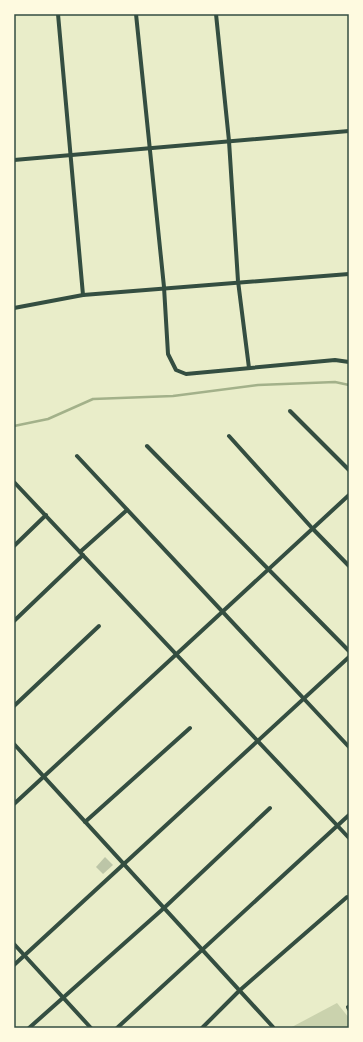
<svg xmlns="http://www.w3.org/2000/svg" width="363" height="1042" font-family="'Source Serif 4',serif">
  <rect width="100%" height="100%" fill="#e9edc9"/>
  <path fill="#cad2ad" d="M337,1003L349,1018V1028H290Z"/>
  <g fill="none" stroke-linecap="round" stroke-linejoin="round">
    <path stroke="#a3b18a" stroke-width="2.5" d="M14,426L48,419L93,399L173,396L258,385L335,382L349,385"/>
  </g>
  <path fill="#bcc5a7" d="M105,857L113,865L103,874L96,867Z"/>
  <g fill="none" stroke-linecap="round" stroke-linejoin="round">
    <g stroke="#344e41" stroke-width="4">
      <path d="M58,14L83,295"/>
      <path d="M136,14L164,287L168,354L176,370L186,374L335,360L349,362"/>
      <path d="M216,14L229,141L238,281L249,368"/>
      <path d="M14,160L349,131"/>
      <path d="M14,308L83,295L349,274"/>
      <path d="M290,411L349,470"/>
      <path d="M229,436L312,528L349,566"/>
      <path d="M147,446L349,651"/>
      <path d="M77,456L349,747"/>
      <path d="M14,482L349,838"/>
      <path d="M14,546L46,515"/>
      <path d="M80,552L127,510"/>
      <path d="M14,621L83,555"/>
      <path d="M14,706L99,626"/>
      <path d="M14,744L273,1027"/>
      <path d="M14,804L349,495"/>
      <path d="M85,822L190,728"/>
      <path d="M14,944L91,1028"/>
      <path d="M14,965L349,657"/>
      <path d="M348,1007L349,1009"/>
      <path d="M29,1028L164,908L270,808"/>
      <path d="M117,1028L349,815"/>
      <path d="M202,1028L239,991L347,897"/>
    </g>
  </g>
  <rect width="363" height="1042" fill="none" stroke="#fefae0" stroke-width="30"/>
  <rect x="15" y="15" width="333" height="1012" fill="none" stroke="#344e41" stroke-width="1.5"/>
</svg>
